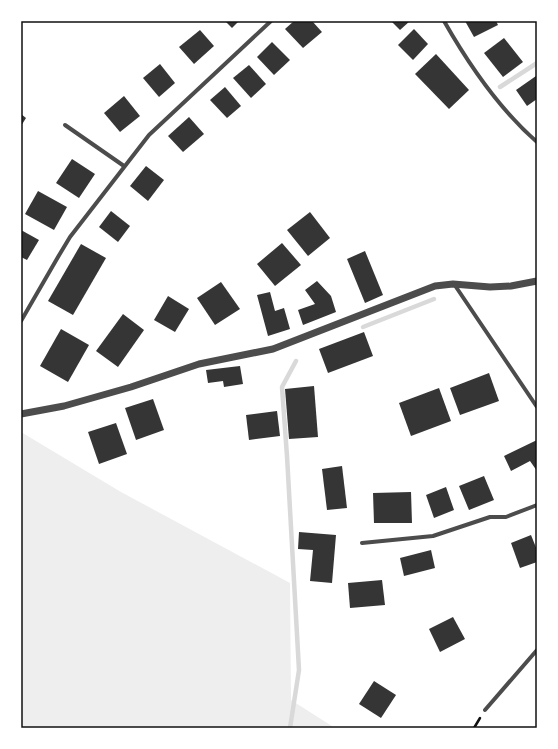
<svg xmlns="http://www.w3.org/2000/svg" width="558" height="749" font-family="Poppins,sans-serif">
  <rect width="100%" height="100%" fill="#fff"/>
  <path fill="#eee" d="M21,432L121,492L290,583L291,700L335,728H21Z"/>
  <g fill="none" stroke-linecap="round" stroke-linejoin="round">
    <g stroke="#d9d9d9" stroke-width="4.5">
      <path d="M500,87L537,63"/>
      <path d="M363,327L434,299"/>
      <path d="M290,728L299,670L287,456L282,387L296,361"/>
    </g>
  </g>
  <g fill="#353535">
    <path d="M225,21H239L232,28Z"/>
    <path d="M294,21H312L322,32L303,48L285,29Z"/>
    <path d="M391,21H410L400,30Z"/>
    <path d="M465,21H496L498,25L474,37Z"/>
    <path d="M414,29L428,44L413,60L398,45Z"/>
    <path d="M200,30L214,46L194,64L179,47Z"/>
    <path d="M504,38L523,62L503,77L484,53Z"/>
    <path d="M272,42L290,60L274,75L257,57Z"/>
    <path d="M436,54L469,90L449,109L415,74Z"/>
    <path d="M160,64L175,83L159,97L143,78Z"/>
    <path d="M249,65L266,84L251,98L233,78Z"/>
    <path d="M536,76L537,78V99L527,106L516,90Z"/>
    <path d="M225,87L241,106L227,118L210,100Z"/>
    <path d="M124,96L140,116L120,132L104,113Z"/>
    <path d="M21,114L26,118L21,126Z"/>
    <path d="M189,117L204,134L183,152L168,136Z"/>
    <path d="M72,159L95,174L79,198L56,183Z"/>
    <path d="M146,166L164,180L148,201L130,186Z"/>
    <path d="M38,191L67,207L54,230L25,214Z"/>
    <path d="M111,211L130,226L118,242L99,227Z"/>
    <path d="M310,212L330,238L308,256L287,230Z"/>
    <path d="M21,230L39,240L27,260L21,257Z"/>
    <path d="M282,243L301,265L275,286L257,264Z"/>
    <path d="M81,244L106,258L73,315L48,301Z"/>
    <path d="M365,251L383,295L365,303L347,259Z"/>
    <path d="M317,281L331,296L336,312L303,325L298,310L315,304L305,290Z"/>
    <path d="M221,282L240,309L215,325L197,298Z"/>
    <path d="M270,292L275,311L284,308L290,329L268,336L257,295Z"/>
    <path d="M168,296L189,309L175,332L154,320Z"/>
    <path d="M123,314L144,330L118,367L96,351Z"/>
    <path d="M61,329L89,345L68,382L40,366Z"/>
    <path d="M364,332L373,356L328,373L319,349Z"/>
    <path d="M240,366L243,384L224,387L223,381L208,383L206,370Z"/>
    <path d="M489,373L499,401L460,415L450,388Z"/>
    <path d="M314,386L318,437L289,439L285,389Z"/>
    <path d="M439,388L451,421L411,436L399,403Z"/>
    <path d="M153,399L164,430L136,440L125,408Z"/>
    <path d="M277,411L280,436L249,440L246,415Z"/>
    <path d="M116,423L127,454L99,464L88,432Z"/>
    <path d="M537,440V471L530,461L511,471L504,456Z"/>
    <path d="M342,466L347,508L327,510L322,469Z"/>
    <path d="M484,476L494,500L469,510L459,486Z"/>
    <path d="M446,487L454,510L434,518L426,495Z"/>
    <path d="M411,492L412,523H374L373,493Z"/>
    <path d="M299,532L336,535L332,583L310,581L313,550L298,549Z"/>
    <path d="M531,535L537,550V562L520,568L511,543Z"/>
    <path d="M431,550L435,568L404,576L400,558Z"/>
    <path d="M382,580L385,605L350,608L348,583Z"/>
    <path d="M453,617L465,639L440,652L429,629Z"/>
    <path d="M374,681L396,695L381,718L359,704Z"/>
  </g>
  <g fill="none" stroke-linecap="round" stroke-linejoin="round">
    <path stroke="#111" stroke-width="2.5" d="M474,728L480,718"/>
    <g stroke="#4c4c4c" stroke-width="4">
      <path d="M444,21C469,65 498,108 537,142"/>
      <path d="M65,125L124,166"/>
      <path d="M454,284L537,407"/>
      <path d="M21,321L58,257L70,237L149,135L271,21"/>
      <path d="M362,543L433,536L490,517H506L537,505"/>
      <path d="M485,710L537,650"/>
    </g>
    <path stroke="#4c4c4c" stroke-width="7" d="M21,414L64,406L131,387L199,364L273,349L435,286L453,284L490,287L511,286L537,281"/>
  </g>
  <rect width="558" height="749" fill="none" stroke="#ffffff" stroke-width="44"/>
  <rect x="22" y="22" width="514" height="705" fill="none" stroke="#111" stroke-width="1.5"/>
</svg>
